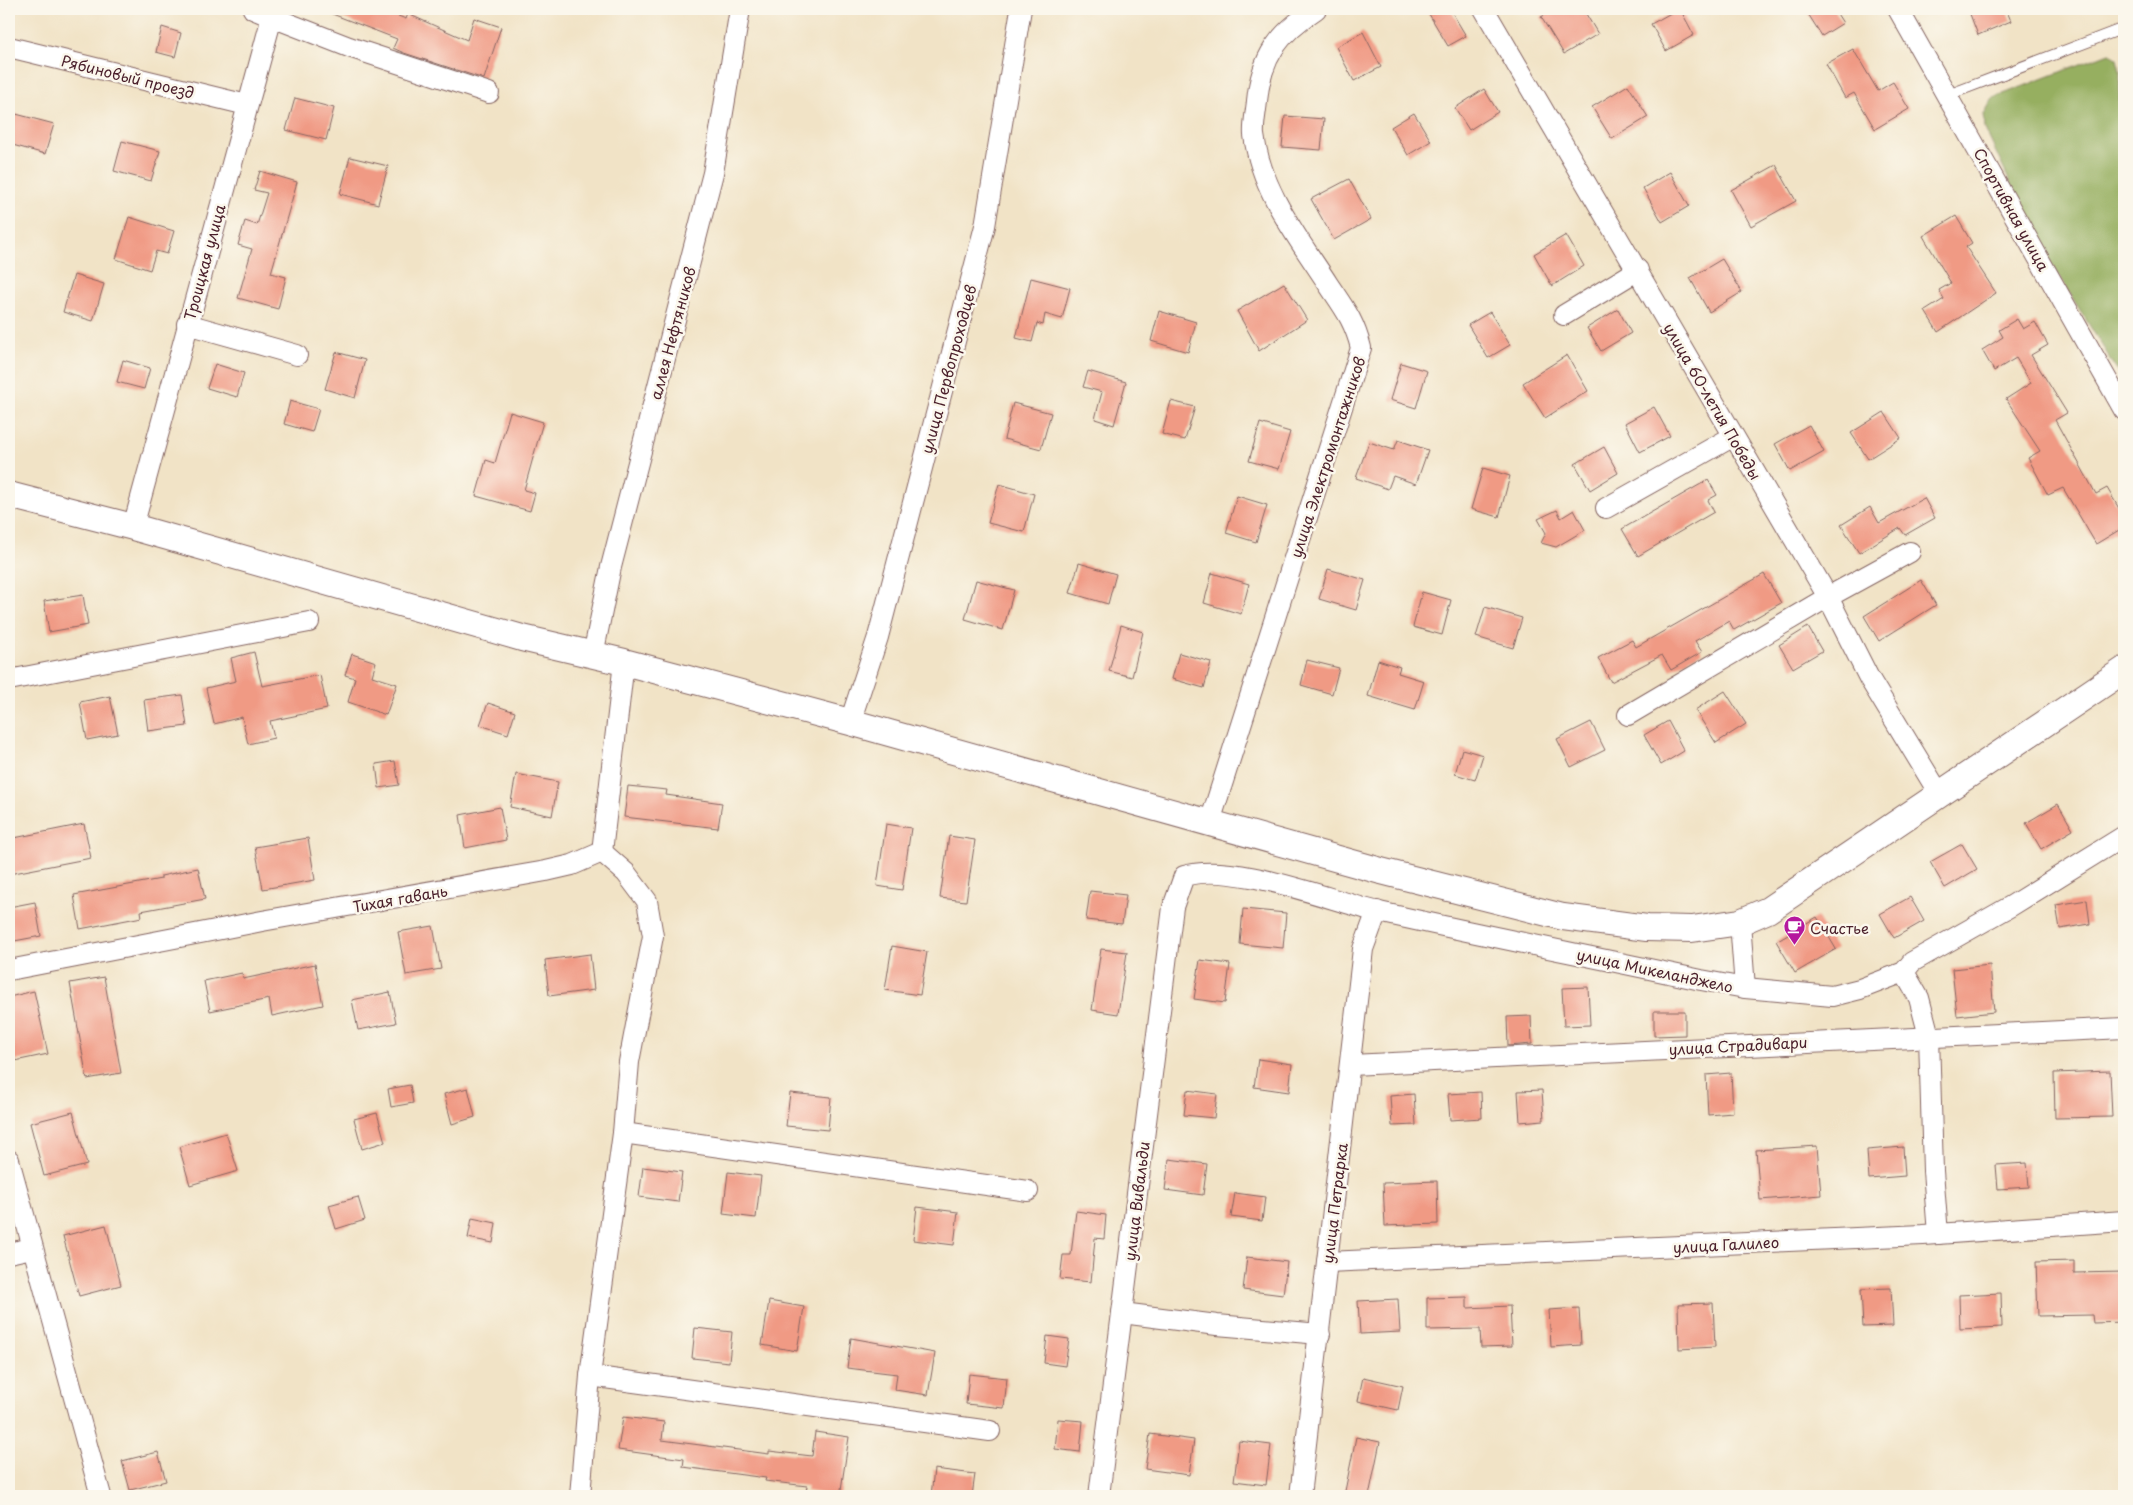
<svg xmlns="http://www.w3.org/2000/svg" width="2133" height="1505" font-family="'Playpen Sans',sans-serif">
  <rect width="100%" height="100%" fill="#fbf7ec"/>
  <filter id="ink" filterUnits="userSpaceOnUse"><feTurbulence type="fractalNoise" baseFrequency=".02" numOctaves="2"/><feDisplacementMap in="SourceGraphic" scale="10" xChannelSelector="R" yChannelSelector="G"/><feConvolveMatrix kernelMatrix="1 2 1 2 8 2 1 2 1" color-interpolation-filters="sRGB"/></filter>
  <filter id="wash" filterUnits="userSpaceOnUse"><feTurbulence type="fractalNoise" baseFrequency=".0096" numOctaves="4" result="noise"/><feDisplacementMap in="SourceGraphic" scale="20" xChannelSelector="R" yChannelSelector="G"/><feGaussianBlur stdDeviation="1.12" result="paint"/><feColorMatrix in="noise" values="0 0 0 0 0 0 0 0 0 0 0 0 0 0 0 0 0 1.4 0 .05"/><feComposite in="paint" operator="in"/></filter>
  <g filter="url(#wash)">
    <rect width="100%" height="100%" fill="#f1e3c6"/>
    <path fill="#96af60" stroke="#706746" d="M2109,53L2117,59L2120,71L2119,111L2124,133V381L2039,244L1985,129L1984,114L1993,98Z"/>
    <g id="blocks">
      <g fill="#f09a84">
        <path d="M380,9L406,19L408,14L467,40L474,18L501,27L484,79L404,53L393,48L397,39L322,10Z"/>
        <path d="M1426,9H1450L1466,36L1448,46Z"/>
        <path d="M1556,9H1583L1598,34L1564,54L1541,17Z"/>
        <path d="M1678,9H1680L1694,35L1666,51L1651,24Z"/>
        <path d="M1805,9H1834L1843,23L1822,36Z"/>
        <path d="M1968,9H2006L2011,21L1978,35Z"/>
        <path d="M162,27L181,33L175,57L156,52Z"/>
        <path d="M1363,32L1381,67L1354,81L1336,47Z"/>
        <path d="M1853,49L1878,91L1893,82L1909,109L1875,129L1854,93L1845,98L1826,64Z"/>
        <path d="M1628,85L1648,117L1612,139L1592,107Z"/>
        <path d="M1484,89L1498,112L1469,130L1455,108Z"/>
        <path d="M295,98L334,108L326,140L286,130Z"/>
        <path d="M1414,113L1431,141L1408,155L1391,127Z"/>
        <path d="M16,114L54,124L45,154L9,144Z"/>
        <path d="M1285,116L1324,119L1321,150L1282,147Z"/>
        <path d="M122,141L160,151L151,181L114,171Z"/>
        <path d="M350,157L388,166L378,204L340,194Z"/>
        <path d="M1776,165L1796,201L1751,226L1731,190Z"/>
        <path d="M260,171L297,182L271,273L286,277L278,309L238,298L252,249L238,245L245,221L257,225L267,193L254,190Z"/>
        <path d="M1670,172L1689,206L1662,222L1643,188Z"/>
        <path d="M1349,179L1371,219L1334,240L1311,199Z"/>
        <path d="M1956,216L1972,243L1966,247L1996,293L1938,332L1925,311L1944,299L1939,290L1951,283L1923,236Z"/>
        <path d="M129,217L174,231L167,254L156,251L150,270L116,259Z"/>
        <path d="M1566,235L1584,266L1552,286L1534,254Z"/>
        <path d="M1722,259L1742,292L1709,312L1690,278Z"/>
        <path d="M74,275L104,284L93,321L63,312Z"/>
        <path d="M1031,278L1070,288L1062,319L1045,314L1043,325L1037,323L1032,342L1016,338Z"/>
        <path d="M1284,283L1307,320L1259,351L1237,311Z"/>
        <path d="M1618,309L1631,333L1601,351L1587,328Z"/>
        <path d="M1159,311L1196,322L1188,352L1151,341Z"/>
        <path d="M1490,312L1510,345L1488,358L1468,325Z"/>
        <path d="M2017,319L2023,329L2035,322L2048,345L2031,355L2067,413L2055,420L2096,494L2107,488L2124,517V527L2096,544L2063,488L2048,495L2028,458L2040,451L2006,399L2031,383L2016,358L1994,371L1982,350L2003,337L1999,330Z"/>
        <path d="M336,352L365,360L355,398L325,389Z"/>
        <path d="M1567,355L1588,391L1545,418L1523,383Z"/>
        <path d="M123,360L150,368L144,389L117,382Z"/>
        <path d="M1401,363L1427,371L1416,408L1390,400Z"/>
        <path d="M215,364L244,373L237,397L207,388Z"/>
        <path d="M1088,371L1126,382L1114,425L1095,419L1102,392L1083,387Z"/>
        <path d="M290,401L319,409L312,432L284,424Z"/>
        <path d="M1171,401L1195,407L1185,440L1162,434Z"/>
        <path d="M1013,403L1051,413L1041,449L1004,439Z"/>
        <path d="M1654,407L1670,436L1640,452L1625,423Z"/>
        <path d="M510,412L543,422L524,490L535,493L530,511L476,496L486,460L495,463Z"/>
        <path d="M1884,412L1901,438L1868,459L1851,433Z"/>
        <path d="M1260,423L1290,432L1279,469L1249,461Z"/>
        <path d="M1809,425L1824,452L1790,471L1775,444Z"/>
        <path d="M1398,440L1428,450L1416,484L1393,476L1388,489L1356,478L1369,442L1394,450Z"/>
        <path d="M1604,447L1618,473L1590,490L1575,464Z"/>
        <path d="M1483,468L1510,476L1499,517L1471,509Z"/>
        <path d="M1708,480L1717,495L1708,500L1714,512L1638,556L1622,529Z"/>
        <path d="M999,484L1034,494L1024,532L988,523Z"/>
        <path d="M1237,496L1267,505L1256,542L1226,533Z"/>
        <path d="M1924,498L1935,518L1905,535L1900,528L1859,553L1841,525L1870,507L1879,523Z"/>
        <path d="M1557,510L1561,518L1574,510L1585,530L1556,547L1541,543L1546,533L1538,519Z"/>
        <path d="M1079,563L1116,574L1108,604L1070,593Z"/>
        <path d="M1328,569L1365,580L1356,610L1319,599Z"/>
        <path d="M1212,573L1249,584L1241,614L1204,603Z"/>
        <path d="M1764,574L1781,603L1734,630L1729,621L1695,641L1702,652L1671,670L1662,655L1611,682L1598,658L1632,640L1636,647Z"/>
        <path d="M976,580L1014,590L1003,630L965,619Z"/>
        <path d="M1921,580L1936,605L1879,641L1864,616Z"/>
        <path d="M1422,592L1451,600L1442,635L1413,627Z"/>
        <path d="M83,595L88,625L49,632L44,601Z"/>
        <path d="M1485,607L1522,618L1513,648L1476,637Z"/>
        <path d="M1121,625L1143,632L1132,677L1109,671Z"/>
        <path d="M1808,627L1822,651L1793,668L1779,645Z"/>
        <path d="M254,652L262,686L320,675L327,709L270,721L274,738L248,744L242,717L214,724L206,688L236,681L231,658Z"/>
        <path d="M1179,653L1211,662L1204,688L1172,679Z"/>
        <path d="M352,654L376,662L372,676L397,684L386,715L348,702L355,678L345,675Z"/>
        <path d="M1307,660L1339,668L1332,694L1301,685Z"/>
        <path d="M1378,660L1400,667L1398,673L1424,681L1415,710L1368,696Z"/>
        <path d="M1725,691L1746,724L1716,743L1695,710Z"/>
        <path d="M182,695L187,726L148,731L144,700Z"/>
        <path d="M110,696L118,734L87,740L80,702Z"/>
        <path d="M488,703L515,712L508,734L480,725Z"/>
        <path d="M1668,721L1684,751L1661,765L1644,735Z"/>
        <path d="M1591,722L1605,750L1571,767L1557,739Z"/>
        <path d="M1462,749L1483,755L1475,780L1455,774Z"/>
        <path d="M395,761L399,785L379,788L376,764Z"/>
        <path d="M516,774L558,782L552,816L510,807Z"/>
        <path d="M628,786L667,790L666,795L722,803L718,828L624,817Z"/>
        <path d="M2058,804L2073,830L2041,849L2026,823Z"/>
        <path d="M500,807L506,840L465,848L460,815Z"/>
        <path d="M84,824L91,858L9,874V839Z"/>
        <path d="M886,824L911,828L902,890L877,886Z"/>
        <path d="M949,836L975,840L966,901L940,898Z"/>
        <path d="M308,838L315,880L263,889L255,847Z"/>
        <path d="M1962,844L1977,869L1945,888L1930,862Z"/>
        <path d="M198,868L205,899L141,911L142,917L80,929L74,895L161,879V876Z"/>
        <path d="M1090,891L1126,895L1122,924L1086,920Z"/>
        <path d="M1910,897L1924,921L1894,938L1880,914Z"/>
        <path d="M2087,900L2090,924L2060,929L2056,905Z"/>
        <path d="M35,902L41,936L9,942V907Z"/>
        <path d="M1243,909L1286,913L1283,948L1240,944Z"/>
        <path d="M1817,917L1836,949L1795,973L1776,941Z"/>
        <path d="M433,926L441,969L406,975L398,932Z"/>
        <path d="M892,946L927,952L920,995L885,990Z"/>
        <path d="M1101,949L1127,952L1118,1014L1092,1010Z"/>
        <path d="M590,954L594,990L549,996L545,960Z"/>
        <path d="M1200,960L1230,964L1225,1003L1194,999Z"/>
        <path d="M315,964L323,1005L272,1016L269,999L210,1011L204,981L242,973L243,979Z"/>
        <path d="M1990,965L1994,1012L1957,1016L1952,969Z"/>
        <path d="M104,977L121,1073L87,1079L70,983Z"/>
        <path d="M1588,987L1590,1025L1564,1026L1562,988Z"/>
        <path d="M34,991L48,1054L15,1061L9,1035V997Z"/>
        <path d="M390,992L396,1023L358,1030L352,1000Z"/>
        <path d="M1654,1011H1685V1035L1654,1036Z"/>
        <path d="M1531,1016L1532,1044L1508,1046L1507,1017Z"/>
        <path d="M1258,1059L1292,1064L1289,1092L1254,1087Z"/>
        <path d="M2110,1071L2112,1117L2055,1118L2054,1073Z"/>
        <path d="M1731,1073L1733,1113L1708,1115L1706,1075Z"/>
        <path d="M410,1085L413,1103L391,1107L388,1089Z"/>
        <path d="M468,1088L475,1117L452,1124L444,1094Z"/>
        <path d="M1187,1090L1217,1094L1214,1118L1184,1115Z"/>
        <path d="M1542,1090L1544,1120L1520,1122L1518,1091Z"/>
        <path d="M1481,1092L1482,1118L1450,1120L1448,1094Z"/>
        <path d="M790,1093L831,1097L828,1130L786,1126Z"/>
        <path d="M1414,1094L1416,1125L1392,1126L1390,1096Z"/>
        <path d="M73,1112L87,1165L44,1176L30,1123Z"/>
        <path d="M377,1113L385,1142L362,1149L354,1119Z"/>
        <path d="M226,1133L238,1171L190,1185L179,1147Z"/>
        <path d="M1817,1146L1821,1195L1760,1200L1756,1150Z"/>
        <path d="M1903,1147L1905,1176L1869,1179L1867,1150Z"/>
        <path d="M1169,1159L1207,1164L1203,1195L1165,1190Z"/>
        <path d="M2027,1163L2029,1187L1998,1189L1996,1165Z"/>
        <path d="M643,1167L682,1172L678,1202L639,1197Z"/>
        <path d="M728,1172L761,1176L756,1218L723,1214Z"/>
        <path d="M1437,1181L1438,1224L1385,1226L1383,1183Z"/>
        <path d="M1235,1193L1265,1197L1262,1221L1231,1217Z"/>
        <path d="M358,1197L365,1220L336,1229L329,1205Z"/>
        <path d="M917,1207L958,1212L954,1245L913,1240Z"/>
        <path d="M1076,1211L1106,1215L1104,1239L1095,1238L1091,1282L1060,1279L1063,1255H1071Z"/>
        <path d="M472,1218L496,1223L493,1243L468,1238Z"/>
        <path d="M106,1225L121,1285L79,1296L63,1236Z"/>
        <path d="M1247,1257L1287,1262L1283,1295L1243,1290Z"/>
        <path d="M2074,1261V1273L2124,1272V1322L2093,1323L2092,1315L2038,1316L2036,1262Z"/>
        <path d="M1891,1288L1893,1326L1863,1327L1861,1289Z"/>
        <path d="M2001,1293L2002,1327L1960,1329L1959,1295Z"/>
        <path d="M1467,1297V1308L1510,1306L1512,1346L1481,1347L1480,1329L1427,1330V1298Z"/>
        <path d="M1398,1299L1400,1332L1360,1334L1358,1301Z"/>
        <path d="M769,1301L804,1307L797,1351L762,1345Z"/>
        <path d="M1713,1303L1715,1347L1679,1349L1678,1304Z"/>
        <path d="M1579,1308L1581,1345L1551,1347L1549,1310Z"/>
        <path d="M695,1328L732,1332L729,1362L692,1358Z"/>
        <path d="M1047,1336L1069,1339L1065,1366L1044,1363Z"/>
        <path d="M851,1338L935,1353L928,1395L895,1390L897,1374L847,1368Z"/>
        <path d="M969,1374L1007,1378L1004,1408L966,1404Z"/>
        <path d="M1363,1377L1403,1386L1398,1410L1358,1401Z"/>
        <path d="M623,1417L664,1422L662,1440L769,1454V1451L812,1456L815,1432L849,1437L840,1496L806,1491L807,1486L765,1481L766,1478L683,1467L684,1459L618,1450Z"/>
        <path d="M1058,1419L1083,1421L1080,1452L1055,1449Z"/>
        <path d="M1150,1434L1194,1440L1189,1475L1145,1469Z"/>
        <path d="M1356,1437L1380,1442L1369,1496H1344Z"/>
        <path d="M1239,1441L1271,1445L1266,1485L1234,1481Z"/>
        <path d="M158,1452L166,1481L130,1490L122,1461Z"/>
        <path d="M934,1469L975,1474L972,1496H931Z"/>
      </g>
    </g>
  </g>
  <g filter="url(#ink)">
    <use href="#blocks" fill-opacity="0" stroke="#846461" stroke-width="1"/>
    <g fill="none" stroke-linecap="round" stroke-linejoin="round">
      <defs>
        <path id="service" d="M1948,95L2124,28"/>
        <g id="minor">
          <path d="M1484,9L1828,597L1869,678L1940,795"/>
          <path d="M1898,9L2124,410"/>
          <path d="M272,17L349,47L489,93"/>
          <path d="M9,47L247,105"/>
          <path d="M1564,315L1638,270"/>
          <path d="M187,324L297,355"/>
          <path d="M1606,508L1732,437"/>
          <path d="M133,527L272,17L253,9"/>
          <path d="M593,655L611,567L713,173L740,9"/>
          <path d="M9,680L309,622"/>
          <path d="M1628,715L1828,597L1910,552"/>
          <path d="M850,722L878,637L985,226L1021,9"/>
          <path d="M1210,822L1361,348C1354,320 1344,308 1328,284C1299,239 1261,191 1254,135C1253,125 1256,112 1257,101C1261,57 1279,33 1316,9"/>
          <path d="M1740,922L1745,988"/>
          <path d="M9,970L262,921L546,871L572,865L602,852L624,662"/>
          <path d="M1904,972L1919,998L1929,1036L1933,1171L1938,1234"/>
          <path d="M1351,1065L2124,1028"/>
          <path d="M623,1133L1028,1191"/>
          <path d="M9,1160L101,1496"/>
          <path d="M9,1253L32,1248"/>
          <path d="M1327,1262L1923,1235L2124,1221"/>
          <path d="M1122,1313L1217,1325L1320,1334"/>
          <path d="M590,1376L990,1431"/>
          <path d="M580,1496L590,1376L623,1133L629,1062L653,936L647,901L626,873L602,852"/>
          <path d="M1099,1496L1173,907L1184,876C1233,861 1328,900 1379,912C1486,936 1594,957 1701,980L1745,988L1832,996L1860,989L1904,972L1912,962L2011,906L2124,836"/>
          <path d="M1300,1496L1363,949L1377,911"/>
        </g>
        <path id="tertiary" d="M9,495L133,527L522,638L624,662L850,722L1381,871L1563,917L1647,928L1692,929L1740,922L1768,910L2124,670"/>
      </defs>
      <use href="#service" stroke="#846461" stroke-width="12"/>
      <use href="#minor" stroke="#846461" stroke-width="22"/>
      <use href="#tertiary" stroke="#846461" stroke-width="28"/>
      <use href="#service" stroke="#fff" stroke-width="10"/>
      <use href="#minor" stroke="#fff" stroke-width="20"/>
      <use href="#tertiary" stroke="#fff" stroke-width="26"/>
    </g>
  </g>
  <defs>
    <symbol id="cafe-pin" viewBox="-11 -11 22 30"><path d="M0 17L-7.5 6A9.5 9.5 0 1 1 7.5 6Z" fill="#b5179e" stroke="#fbf7ec"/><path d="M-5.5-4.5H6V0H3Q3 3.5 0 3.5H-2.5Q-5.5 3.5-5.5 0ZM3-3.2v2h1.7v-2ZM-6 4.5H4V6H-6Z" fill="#fff"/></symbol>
  </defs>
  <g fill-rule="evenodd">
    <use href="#cafe-pin" x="1782" y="914" width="25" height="34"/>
  </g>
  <g text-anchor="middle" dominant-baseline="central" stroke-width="5" stroke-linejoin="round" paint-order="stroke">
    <g font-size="15" fill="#4a1f2b" stroke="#fbf7ec">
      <text transform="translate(128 76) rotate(14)">Рябиновый проезд</text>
      <text transform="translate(2012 209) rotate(61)">Спортивная улица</text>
      <text transform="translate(204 262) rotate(-75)">Троицкая улица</text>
      <text transform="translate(672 333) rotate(-75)">аллея Нефтяников</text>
      <text transform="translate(948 369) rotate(-75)">улица Первопроходцев</text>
      <text transform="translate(1713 401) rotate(60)">улица 60-летия Победы</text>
      <text transform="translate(1327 457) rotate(-72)">улица Электромонтажников</text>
      <text transform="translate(400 898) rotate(-10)">Тихая гавань</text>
      <text transform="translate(1655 970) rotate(12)">улица Микеланджело</text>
      <text transform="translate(1738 1045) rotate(-3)">улица Страдивари</text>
      <text transform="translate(1136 1201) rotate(-83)">улица Вивальди</text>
      <text transform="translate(1334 1203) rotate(-83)">улица Петрарка</text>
      <text transform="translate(1726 1244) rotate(-3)">улица Галилео</text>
    </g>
    <g font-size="15" fill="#4a1f2b" stroke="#fbf7ec" text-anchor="start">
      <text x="1810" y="927">Счастье</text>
    </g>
  </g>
  <rect width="2133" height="1505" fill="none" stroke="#fbf7ec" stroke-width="30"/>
</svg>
